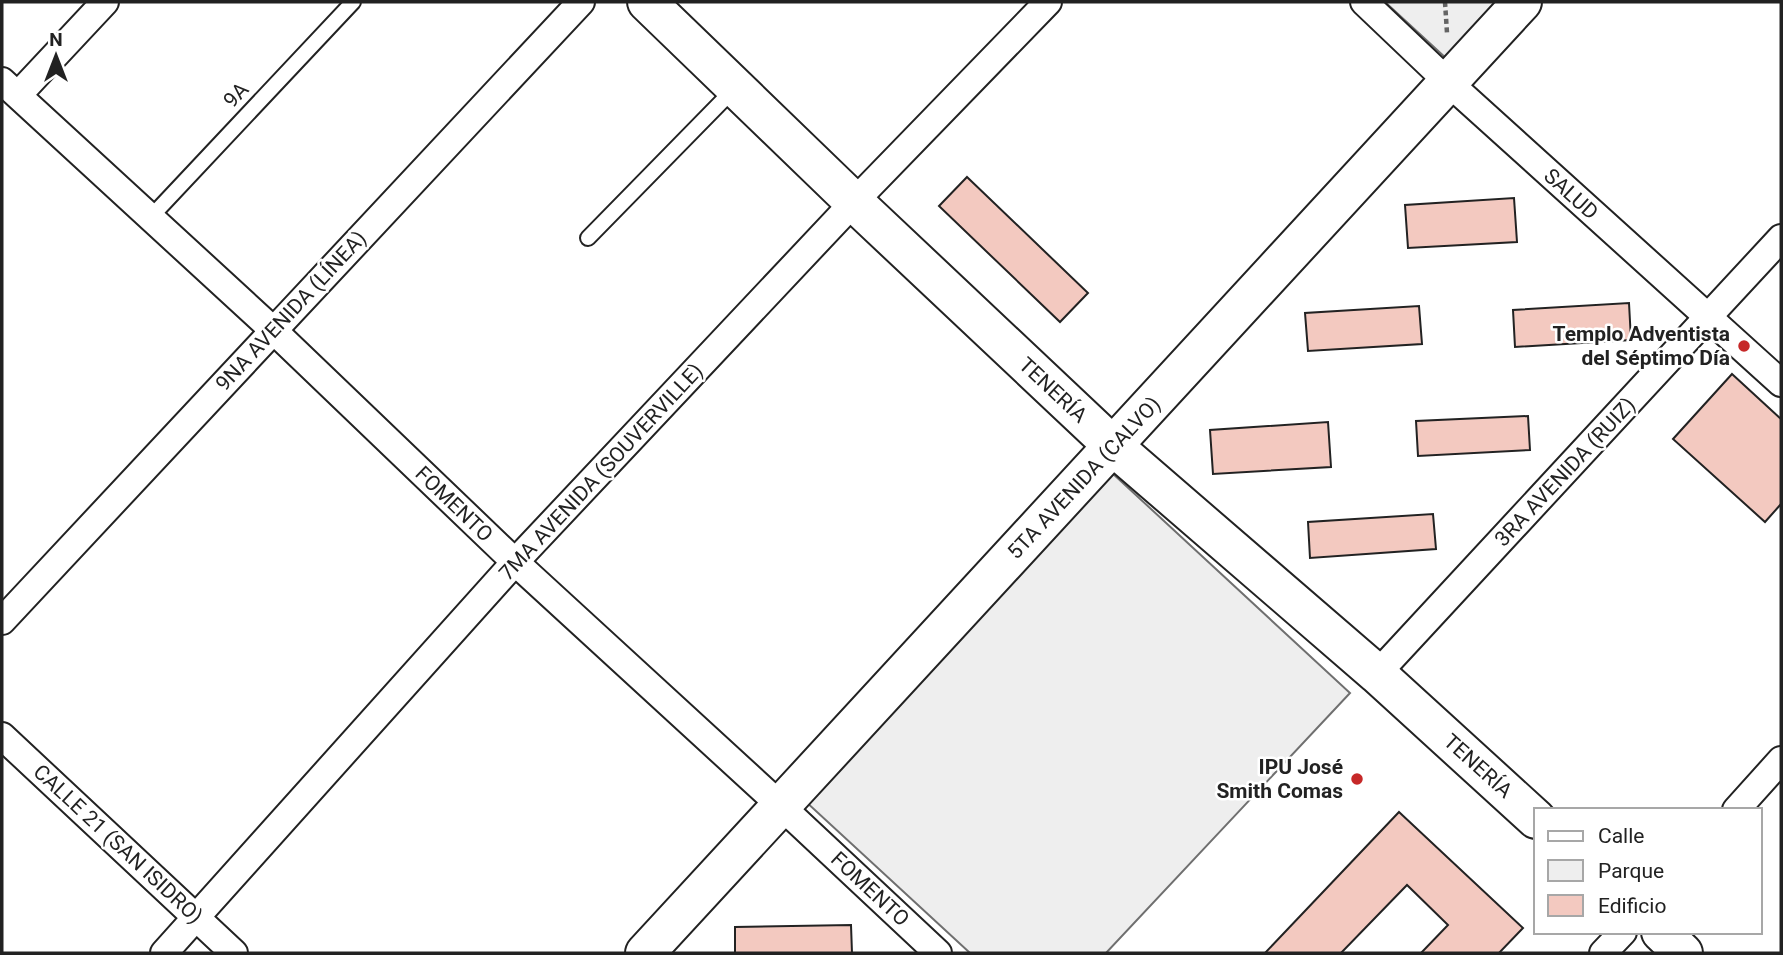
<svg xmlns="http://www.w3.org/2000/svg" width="1783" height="955" font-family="Roboto,sans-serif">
  <rect width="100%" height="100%" fill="#fff"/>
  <g fill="#eee" stroke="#6f6f6f" stroke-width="2">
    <path d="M1385,2H1502L1448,60Z"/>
    <path d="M1111,472L1350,693L1106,953H970L804,800Z"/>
  </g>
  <g fill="#f3c9c0" stroke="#222" stroke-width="2">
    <path d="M967,177L1088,293L1060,322L939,206Z"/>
    <path d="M1514,198L1517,242L1408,248L1405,205Z"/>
    <path d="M1629,303L1631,340L1515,347L1513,310Z"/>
    <path d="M1419,306L1422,344L1308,351L1305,313Z"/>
    <path d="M1732,374L1781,419V504L1765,522L1673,439Z"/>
    <path d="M1528,416L1530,450L1418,456L1416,421Z"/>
    <path d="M1328,422L1331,467L1213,474L1210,430Z"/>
    <path d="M1433,514L1436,549L1310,558L1308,522Z"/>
    <path d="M1399,812L1523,928L1499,953H1421L1448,925L1407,885L1341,953H1265Z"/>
    <path d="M851,925L852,953H735V927Z"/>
  </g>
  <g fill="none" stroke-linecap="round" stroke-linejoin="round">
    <defs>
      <g id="lane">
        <path d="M150,218L353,2"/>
        <path d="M588,238L734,89"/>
      </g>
      <g id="street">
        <path d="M1364,2L1449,83L1781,383"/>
        <path d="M2,81L273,330L515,562L781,806L938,953"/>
        <path d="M18,95L105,2"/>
        <path d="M2,621L581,2"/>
        <path d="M1377,674L1781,238"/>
        <path d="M2,736L234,953"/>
        <path d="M1736,810L1781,760"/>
        <path d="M164,953L515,562L854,202L1048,2"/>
        <path d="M1603,953L1623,932"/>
      </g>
      <g id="secondary">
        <path d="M647,2L854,202L1113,446L1377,674L1536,819"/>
        <path d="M1661,932L1683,953"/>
        <path d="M645,953L1522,2"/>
      </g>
    </defs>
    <use href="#lane" stroke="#222" stroke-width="18"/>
    <use href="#street" stroke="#222" stroke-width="30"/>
    <use href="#secondary" stroke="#222" stroke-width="42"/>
    <path stroke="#646464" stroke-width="4.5" stroke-dasharray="5 3.5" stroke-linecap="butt" d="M1445,2L1447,33"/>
    <use href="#lane" stroke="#fff" stroke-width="14"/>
    <use href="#street" stroke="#fff" stroke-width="26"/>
    <use href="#secondary" stroke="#fff" stroke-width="38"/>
  </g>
  <g fill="#c62828" stroke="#fff" stroke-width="2.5">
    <circle cx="1744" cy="346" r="7"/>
    <circle cx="1357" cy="779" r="7"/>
  </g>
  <g text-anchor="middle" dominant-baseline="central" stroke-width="5" stroke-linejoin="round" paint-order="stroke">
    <g font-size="21" fill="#222" stroke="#fff">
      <text transform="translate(236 95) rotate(-47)">9A</text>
      <text transform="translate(1571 194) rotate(42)">SALUD</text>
      <text transform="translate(291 311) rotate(-47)">9NA AVENIDA (LÍNEA)</text>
      <text transform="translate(1053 390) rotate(43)">TENERÍA</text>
      <text transform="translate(601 472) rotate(-47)">7MA AVENIDA (SOUVERVILLE)</text>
      <text transform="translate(1565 472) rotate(-47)">3RA AVENIDA (RUIZ)</text>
      <text transform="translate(1084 478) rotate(-47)">5TA AVENIDA (CALVO)</text>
      <text transform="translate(454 504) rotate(44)">FOMENTO</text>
      <text transform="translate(1478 766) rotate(42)">TENERÍA</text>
      <text transform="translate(118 844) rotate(43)">CALLE 21 (SAN ISIDRO)</text>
      <text transform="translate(870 889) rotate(43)">FOMENTO</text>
    </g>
    <g font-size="21" font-weight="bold" fill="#222" stroke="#fff" text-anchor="end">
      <text x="1730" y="334">Templo Adventista<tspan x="1730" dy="24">del Séptimo Día</tspan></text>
      <text x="1343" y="767">IPU José<tspan x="1343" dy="24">Smith Comas</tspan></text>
    </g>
  </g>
  <rect width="1783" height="955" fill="none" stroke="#222222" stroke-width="7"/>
  <rect x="1534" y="808" width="228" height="126" fill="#ffffff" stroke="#a7a7a7" stroke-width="2"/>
  <rect x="1548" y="831" width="35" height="10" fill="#ffffff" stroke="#a7a7a7" stroke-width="2"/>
  <text x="1598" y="843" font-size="21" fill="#222222">Calle</text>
  <rect x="1548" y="860" width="35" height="21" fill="#eeeeee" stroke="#a7a7a7" stroke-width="2"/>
  <text x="1598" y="878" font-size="21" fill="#222222">Parque</text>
  <rect x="1548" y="895" width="35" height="21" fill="#f3c9c0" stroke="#a7a7a7" stroke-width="2"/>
  <text x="1598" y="913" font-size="21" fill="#222222">Edificio</text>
  <g transform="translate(56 56)" stroke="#ffffff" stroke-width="5" paint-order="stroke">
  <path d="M0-5L12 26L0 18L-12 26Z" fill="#222222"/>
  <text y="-10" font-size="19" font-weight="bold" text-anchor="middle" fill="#222222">N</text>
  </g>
</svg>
